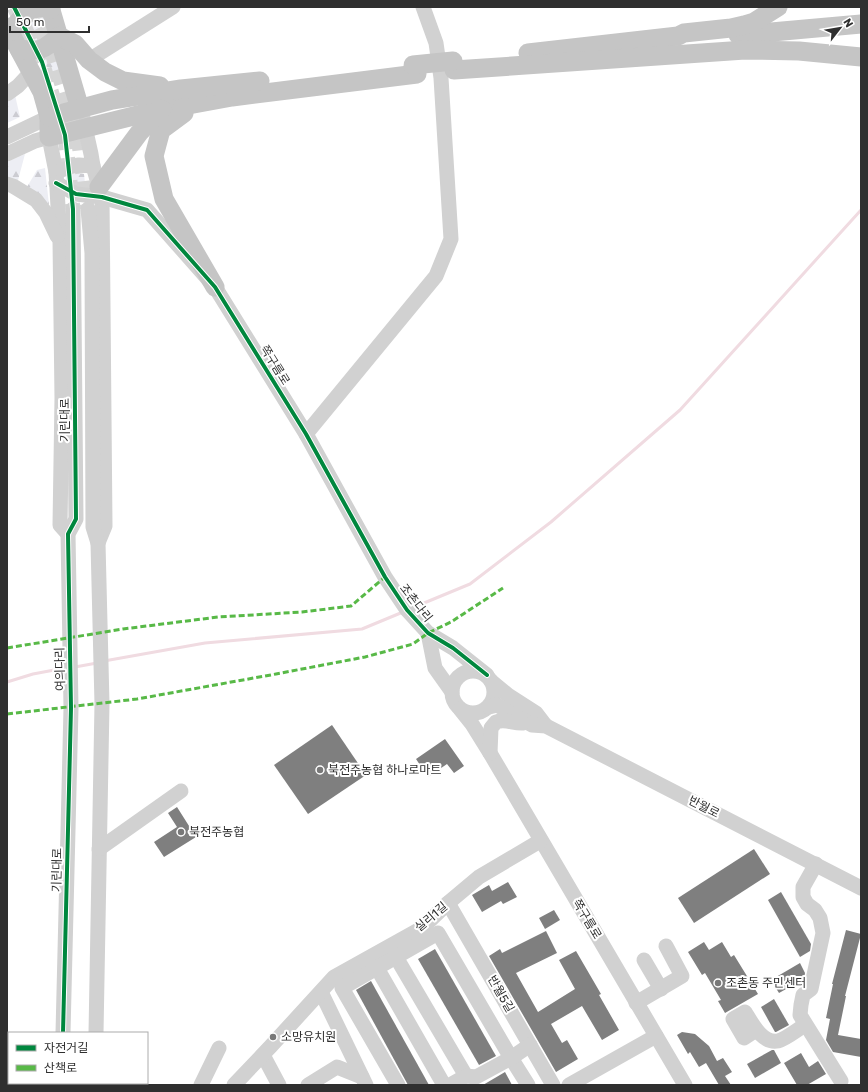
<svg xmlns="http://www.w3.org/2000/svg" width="868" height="1092" font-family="Rubik,'Noto Sans KR',sans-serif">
  <defs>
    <pattern id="forest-firs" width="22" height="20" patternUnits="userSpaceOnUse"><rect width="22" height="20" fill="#edeef4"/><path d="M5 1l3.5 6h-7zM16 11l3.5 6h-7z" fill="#ccccd2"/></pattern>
  </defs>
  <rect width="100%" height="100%" fill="#fff"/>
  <g fill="url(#forest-firs)">
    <path d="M34,17L46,18L52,30L41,45L29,44L23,33L26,22Z"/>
    <path d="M54,51L62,75L52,79L37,58Z"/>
    <path d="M15,95L20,117L7,123V102Z"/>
    <path d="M25,154L17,184L7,181V162Z"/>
    <path d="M45,168L49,205L27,187L37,170Z"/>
    <path d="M76,173L84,174L85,183L78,186L66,180V176Z"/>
  </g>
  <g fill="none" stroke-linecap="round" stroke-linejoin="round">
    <g stroke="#f0dbe1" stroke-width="3">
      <path d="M412,608L470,584L551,522L680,410L861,210"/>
      <path d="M104,661L205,643L362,629L403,612"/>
      <path d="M75,667L97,663"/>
      <path d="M7,682L33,674L65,668"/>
    </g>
  </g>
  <g fill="#7f7f7f">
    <path d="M332,725L366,775L308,814L274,765Z"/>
    <path d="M445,739L464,766L454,773L447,764L428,777L416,759Z"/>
    <path d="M177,807L196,837L164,857L154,842L177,827L168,813Z"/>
    <path d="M754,849L770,874L694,923L678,898Z"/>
    <path d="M508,882L517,897L503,904L501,901L482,912L472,895L489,885L492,891Z"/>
    <path d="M781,892L811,944L810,951L800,957L768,900Z"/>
    <path d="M554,910L560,920L545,929L539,918Z"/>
    <path d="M846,930L861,934L845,996H846L838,1035L861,1039V1057L833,1052L826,1040L830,1019L826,1018L833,984H832Z"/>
    <path d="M546,931L557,953L516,973L538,1012L575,989L559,960L576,951L601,994L599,995L619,1030L602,1040L582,1006L551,1024L562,1043L567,1040L578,1059L556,1072L489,956L500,949L502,953Z"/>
    <path d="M704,942L709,950L722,942L731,957L734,955L758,994L725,1013L718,1001L721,1000L705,973L702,975L688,952Z"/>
    <path d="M435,949L496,1056L479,1065L418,959Z"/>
    <path d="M800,963L805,973L804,979L779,993L771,980Z"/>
    <path d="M371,981L429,1085H408L356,990Z"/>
    <path d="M774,999L789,1025L776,1032H775L761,1007Z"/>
    <path d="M682,1032L695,1034L709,1046L717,1061L723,1058L732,1072L725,1076L731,1085H719L706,1063L699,1067L690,1052L688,1054L677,1035Z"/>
    <path d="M772,1050H774L781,1063L755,1078L747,1064Z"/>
    <path d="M801,1053L809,1067L818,1061L826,1074L807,1085H797L784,1063Z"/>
    <path d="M505,1072L512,1085H483Z"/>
  </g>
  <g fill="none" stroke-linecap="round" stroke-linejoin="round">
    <g stroke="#d5d5d5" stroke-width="15" stroke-dasharray="15 8" stroke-linecap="butt">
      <path d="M14,7L42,62L65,135L73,209"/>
      <path d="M29,7L51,50L78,135L87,208"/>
    </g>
    <g stroke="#d1d1d1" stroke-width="15">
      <path d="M89,60L173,7"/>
      <path d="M7,94L18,86L31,72"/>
      <path d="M83,118L91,154L93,166L102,197L105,526L98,543"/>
      <path d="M7,137L49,117"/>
      <path d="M7,154L35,141L49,137L56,172L60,241L62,398L60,525L68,534"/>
      <path d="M56,172L73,166L79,165L93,166"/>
      <path d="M56,183L76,194L102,197L147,210L215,287L306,434L385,577L407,610L428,633L453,648L487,675"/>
      <path d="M7,184L13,186L36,200L46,213L57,236"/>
      <path d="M88,209L92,253L93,527L98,543L102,704L96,1033"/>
      <path d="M306,434L436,276L451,239L441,78L436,43L423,7"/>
      <path d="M428,633L435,668L452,692"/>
      <circle cx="473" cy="692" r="21"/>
      <path d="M491,681L508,695L536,713L546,726"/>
      <path d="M489,707L497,705L532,725L546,726L861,888"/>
      <path d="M460,709L472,724L490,753L685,1085"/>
      <path d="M490,753L491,728L496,722C505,718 514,724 523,723"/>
      <path d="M99,849L181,791"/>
      <path d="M816,864L803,887V897L807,904L815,910L820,918L823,933L811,989L803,995L801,1005L800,1015L841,1081"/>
      <path d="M448,903L553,1085"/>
      <path d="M396,957L466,1076"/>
      <path d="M644,960L661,989"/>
      <path d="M377,968L444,1085"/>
      <path d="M321,992L366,1085"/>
      <path d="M636,1003L682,976L666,946"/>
      <path d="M756,1030L744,1038L733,1019L745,1012C752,1023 762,1044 778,1041C786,1039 798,1029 805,1025"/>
      <path d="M63,1033L71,708L68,534L76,519L73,209"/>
      <path d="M263,1055L279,1085"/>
      <path d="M62,1085V1083"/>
      <path d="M95,1085V1083"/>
      <path d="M201,1085L219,1048"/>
      <path d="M234,1085L271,1046L334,977L422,928L448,903L479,877L540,841"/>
      <path d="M308,1085L337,1067L362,1077"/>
      <path d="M398,1085L342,988L396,957L438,933L511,1058L528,1085"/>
      <path d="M450,1085L466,1076L476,1077L511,1058L530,1045"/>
      <path d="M569,1085L656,1036"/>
    </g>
    <g stroke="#c5c5c5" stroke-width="19">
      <path d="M50,7L80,109"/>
      <path d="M7,27L42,92L49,117V137L162,109L183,106L232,97L417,74"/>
      <path d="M10,32C17,23 26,10 38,8C42,7 47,9 51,9"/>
      <path d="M738,35L861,24"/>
      <path d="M59,36L75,44L89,60L105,72L123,81L160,86"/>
      <path d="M19,49C40,52 44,50 59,36"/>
      <path d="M528,53L678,36L684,33L731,28L744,25L754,22L778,7"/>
      <path d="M454,70L745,50L799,51L861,57"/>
      <path d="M183,106L184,113L161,130L154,156L164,199L215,287"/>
      <path d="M49,117L112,100L181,89L260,81"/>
      <path d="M99,187L139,133L162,109"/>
    </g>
    <path stroke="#c5c5c5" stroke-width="19" d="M413,65L453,61"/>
    <g stroke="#58b947" stroke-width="3" stroke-dasharray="6 3" stroke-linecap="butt">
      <path d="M7,648L123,629L218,617L302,612L351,606L385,577"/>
      <path d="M7,714L137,699L276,674L365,657L413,644L428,633L451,622L503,588"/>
    </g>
    <defs>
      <g id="cycleway">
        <path d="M14,7L42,62L65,135L73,209L76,519L68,534L71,708L63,1033"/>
        <path d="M56,183L76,194L102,197L147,210L215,287L306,434L385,577L407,610L428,633L453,648L487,675"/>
      </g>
    </defs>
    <use href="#cycleway" stroke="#fff" stroke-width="6"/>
    <use href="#cycleway" stroke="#00873e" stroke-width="4"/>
  </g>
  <g fill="#787878" stroke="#fff" stroke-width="1.5">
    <circle cx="320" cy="770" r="4"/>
    <circle cx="181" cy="832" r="4"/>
    <circle cx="718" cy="983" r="4"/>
    <circle cx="273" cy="1037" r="4"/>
  </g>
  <g text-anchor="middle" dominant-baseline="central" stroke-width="4" stroke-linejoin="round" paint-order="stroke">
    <g font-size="12" fill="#2f2f2f" stroke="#fff">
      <text transform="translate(275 365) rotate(58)">쪽구름로</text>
      <text transform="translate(65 420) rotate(-90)">기린대로</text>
      <text transform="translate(416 603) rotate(52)">조촌다리</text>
      <text transform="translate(60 669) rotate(-91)">여의다리</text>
      <text transform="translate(704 807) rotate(27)">반월로</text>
      <text transform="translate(57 870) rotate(-89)">기린대로</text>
      <text transform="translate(431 917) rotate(-40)">실리1길</text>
      <text transform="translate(587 919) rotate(59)">쪽구름로</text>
      <text transform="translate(501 994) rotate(60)">반월5길</text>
    </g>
    <g font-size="12" fill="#2f2f2f" stroke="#fff" text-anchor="start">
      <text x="328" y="770">북전주농협 하나로마트</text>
      <text x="189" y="832">북전주농협</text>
      <text x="726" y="983">조촌동 주민센터</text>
      <text x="281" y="1037">소망유치원</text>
    </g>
  </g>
  <rect width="868" height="1092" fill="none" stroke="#2f2f2f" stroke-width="16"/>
  <rect x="8" y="1032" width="140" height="52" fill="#ffffff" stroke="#acacac"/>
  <rect x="16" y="1045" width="20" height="6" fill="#00873e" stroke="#acacac"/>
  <text x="44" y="1052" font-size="12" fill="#2f2f2f">자전거길</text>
  <rect x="16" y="1065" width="20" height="6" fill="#58b947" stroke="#acacac"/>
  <text x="44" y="1072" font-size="12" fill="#2f2f2f">산책로</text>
  <g transform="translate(840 28) rotate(59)" stroke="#ffffff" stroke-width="3" paint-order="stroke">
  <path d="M0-3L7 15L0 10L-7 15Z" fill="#2f2f2f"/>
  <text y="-6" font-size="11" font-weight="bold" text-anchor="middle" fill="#2f2f2f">N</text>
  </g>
  <path d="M10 26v6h79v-6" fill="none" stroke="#2f2f2f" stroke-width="2"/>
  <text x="16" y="26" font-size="12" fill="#2f2f2f" stroke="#ffffff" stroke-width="3" paint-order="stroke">50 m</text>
</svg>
